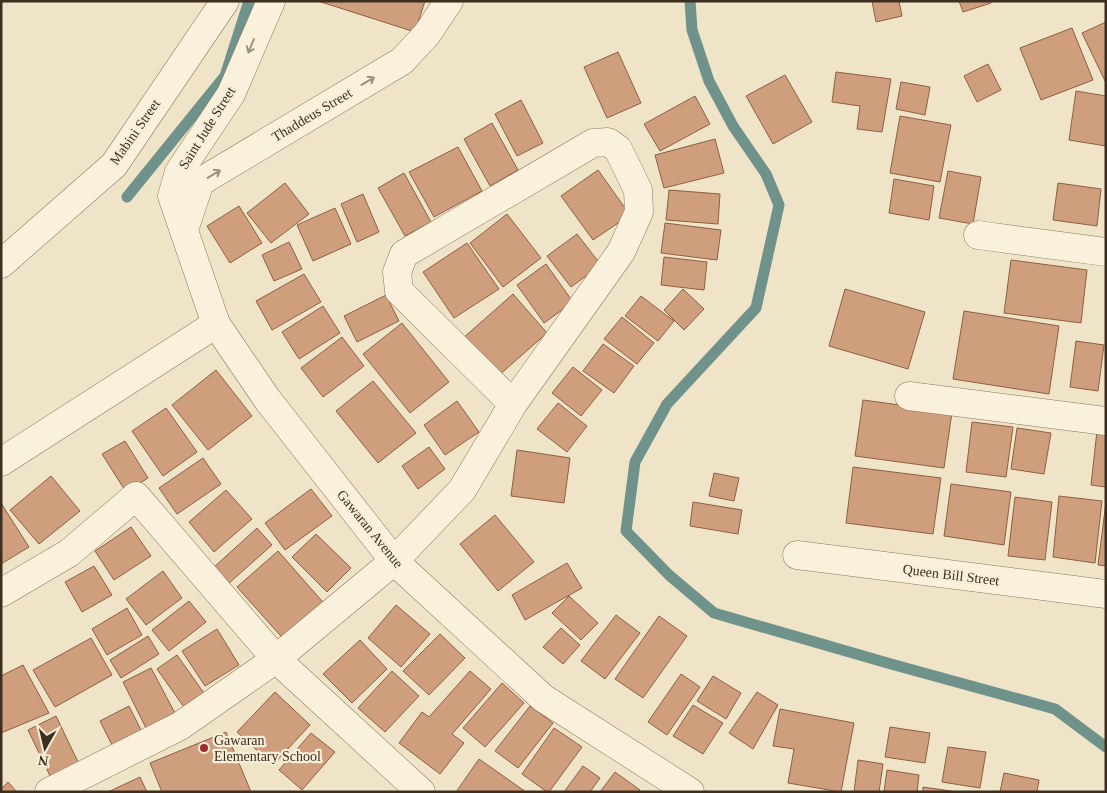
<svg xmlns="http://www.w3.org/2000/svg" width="1107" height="793" font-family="'Times New Roman',serif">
  <rect width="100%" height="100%" fill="#f0e4c8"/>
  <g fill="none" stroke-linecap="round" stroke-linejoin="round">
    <g stroke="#6f938a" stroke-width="11">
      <path d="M690,1L692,30L709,81L733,126L766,174L779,205L756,308L667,404L635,462L626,531L669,575L714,613L891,664L1055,709L1106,747"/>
      <path d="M127,197L225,76L249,1"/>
    </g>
  </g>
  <g fill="#cf9f7d" stroke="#8d5f41">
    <path d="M318,1H425L415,32Z"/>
    <path d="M872,1H899L902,16L876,22Z"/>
    <path d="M959,1H991V3L963,12Z"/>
    <path d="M1106,22V83L1082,33Z"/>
    <path d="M1072,28L1093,80L1041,100L1020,48Z"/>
    <path d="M618,52L641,103L607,118L584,67Z"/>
    <path d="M988,64L1001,90L977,102L964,76Z"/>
    <path d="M836,72L891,79L882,132L857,129L860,106L832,102Z"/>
    <path d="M785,75L812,122L773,144L746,96Z"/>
    <path d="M901,82L930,87L925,115L896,109Z"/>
    <path d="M1076,91L1106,96V146L1069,140Z"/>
    <path d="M695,96L710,124L660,151L644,124Z"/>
    <path d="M521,100L543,143L517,156L495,114Z"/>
    <path d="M900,116L951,125L940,182L890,173Z"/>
    <path d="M492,123L518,170L490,186L464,139Z"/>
    <path d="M715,139L724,173L664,188L655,155Z"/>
    <path d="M458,147L482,191L434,217L409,172Z"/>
    <path d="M598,170L630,215L593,240L561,196Z"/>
    <path d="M948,171L981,177L973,224L939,218Z"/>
    <path d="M404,173L431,222L405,236L378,188Z"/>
    <path d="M894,179L934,186L929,220L889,213Z"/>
    <path d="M285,183L309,214L271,243L247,213Z"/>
    <path d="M1058,183L1101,189L1097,226L1053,220Z"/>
    <path d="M669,190L720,194L718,224L666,220Z"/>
    <path d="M363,194L379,232L357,242L341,204Z"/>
    <path d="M239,206L262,243L230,263L207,226Z"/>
    <path d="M335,208L351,244L313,261L297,225Z"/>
    <path d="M507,214L541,258L503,287L470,243Z"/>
    <path d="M665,223L721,230L717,260L661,253Z"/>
    <path d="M577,234L601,265L571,287L547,256Z"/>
    <path d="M289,242L302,269L274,281L262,255Z"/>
    <path d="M467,243L499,289L454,318L423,272Z"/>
    <path d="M664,257L707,262L704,290L661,285Z"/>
    <path d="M1011,260L1087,270L1081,323L1004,313Z"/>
    <path d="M546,264L573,302L544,323L517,285Z"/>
    <path d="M304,274L321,302L272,330L256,301Z"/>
    <path d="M683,289L704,309L684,330L664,310Z"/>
    <path d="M845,289L925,312L908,369L829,346Z"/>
    <path d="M513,294L547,333L497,377L462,339Z"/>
    <path d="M386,295L399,321L357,342L344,316Z"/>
    <path d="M641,296L674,321L658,341L625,316Z"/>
    <path d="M323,306L340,333L299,359L282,332Z"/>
    <path d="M964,311L1059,326L1049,394L953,379Z"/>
    <path d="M622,317L654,343L637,364L604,339Z"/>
    <path d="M402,323L449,382L410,413L363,354Z"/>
    <path d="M342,337L364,366L323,397L301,368Z"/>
    <path d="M1076,341L1104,345L1098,391L1070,387Z"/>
    <path d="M603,344L634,366L614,393L583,371Z"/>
    <path d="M573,367L602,390L581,416L552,393Z"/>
    <path d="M216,370L252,416L208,450L172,405Z"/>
    <path d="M373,381L416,433L378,463L336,411Z"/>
    <path d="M863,400L952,412L944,468L855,456Z"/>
    <path d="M457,401L479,432L445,455L424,425Z"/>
    <path d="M558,403L587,426L567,452L537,429Z"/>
    <path d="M166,408L197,452L163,476L132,431Z"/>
    <path d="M972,422L1013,427L1006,477L966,472Z"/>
    <path d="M1017,428L1051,433L1044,474L1011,469Z"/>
    <path d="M1097,431L1106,432V487L1091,485Z"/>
    <path d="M125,441L148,478L126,492L102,454Z"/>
    <path d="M429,447L445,469L418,489L402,466Z"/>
    <path d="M517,450L570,458L564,503L511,496Z"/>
    <path d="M203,458L221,484L177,514L159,488Z"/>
    <path d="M853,467L941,478L933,534L846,523Z"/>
    <path d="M714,473L739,478L734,501L709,496Z"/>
    <path d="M51,476L80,511L39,544L10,510Z"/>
    <path d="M951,484L1011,492L1004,545L944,536Z"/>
    <path d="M311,489L332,516L285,550L265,523Z"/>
    <path d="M226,490L252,519L214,552L189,522Z"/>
    <path d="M1059,496L1102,501L1095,563L1053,557Z"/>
    <path d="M1015,497L1052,502L1045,560L1008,556Z"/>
    <path d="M693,502L742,510L738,534L690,526Z"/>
    <path d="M1106,502V566L1098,565Z"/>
    <path d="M1,503L29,547L1,564Z"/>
    <path d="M495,515L534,562L498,591L460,544Z"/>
    <path d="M131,527L151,556L114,580L95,551Z"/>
    <path d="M257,528L272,545L228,584L213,568Z"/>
    <path d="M316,534L351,568L327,592L292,557Z"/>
    <path d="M278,551L329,609L288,644L237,587Z"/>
    <path d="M567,563L582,588L525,620L512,595Z"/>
    <path d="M94,566L112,595L82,612L65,582Z"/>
    <path d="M163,571L182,598L146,625L126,599Z"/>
    <path d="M569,596L598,623L581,640L552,613Z"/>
    <path d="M189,601L206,622L169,651L152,630Z"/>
    <path d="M396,605L430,634L401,667L368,638Z"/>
    <path d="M127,608L142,635L107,655L92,629Z"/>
    <path d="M616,615L640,633L605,679L581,661Z"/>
    <path d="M659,616L687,636L643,698L615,679Z"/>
    <path d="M561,628L580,645L563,664L543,647Z"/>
    <path d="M217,629L239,665L205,686L182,651Z"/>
    <path d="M440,634L465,658L429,695L403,671Z"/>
    <path d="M148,636L159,654L121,678L110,660Z"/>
    <path d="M91,638L112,675L55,707L33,670Z"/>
    <path d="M360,640L387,669L352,703L323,674Z"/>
    <path d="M177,655L206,696L186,710L157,669Z"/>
    <path d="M23,665L49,713L1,733V676Z"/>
    <path d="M151,668L176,715L147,730L123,682Z"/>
    <path d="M392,671L419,696L385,732L358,708Z"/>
    <path d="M470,671L491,689L452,734L464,743L440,774L399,743L422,712L429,717Z"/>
    <path d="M681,674L700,687L667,735L648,722Z"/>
    <path d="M713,676L741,693L726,719L697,701Z"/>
    <path d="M502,683L524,703L485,747L463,728Z"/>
    <path d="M275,692L310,725L273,765L237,732Z"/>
    <path d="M757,692L778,705L753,749L729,733Z"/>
    <path d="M693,705L723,723L703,754L673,736Z"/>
    <path d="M129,706L144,736L115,751L100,721Z"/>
    <path d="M530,706L553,723L518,768L495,751Z"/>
    <path d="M780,709L854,723L841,792L788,783L794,749L773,746Z"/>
    <path d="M56,716L79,764L51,778L28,730Z"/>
    <path d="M890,727L930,733L925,763L885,757Z"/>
    <path d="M554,728L582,747L549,792H547L522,774Z"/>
    <path d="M226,732L251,792H162L150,763Z"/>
    <path d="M311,733L335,752L302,790L279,770Z"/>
    <path d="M948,747L986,752L980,788L942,782Z"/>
    <path d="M479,759L526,792H456Z"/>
    <path d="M858,760L883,764L879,792H854Z"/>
    <path d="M583,766L600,778L590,792H564Z"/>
    <path d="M887,770L919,775L917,792H884Z"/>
    <path d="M615,772L640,790L639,792H600Z"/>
    <path d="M1004,773L1039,780L1037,792H1000Z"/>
    <path d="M140,777L147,792H108Z"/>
    <path d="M8,782L17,792H1V789Z"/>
    <path d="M923,787L951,791V792H923Z"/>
  </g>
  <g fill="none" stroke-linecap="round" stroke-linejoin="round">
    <defs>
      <g id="minor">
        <path d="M978,235L1106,252"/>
        <path d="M1,264L114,165L225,1"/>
        <path d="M909,396L1106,421"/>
        <path d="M1,462L216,324"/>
        <path d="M797,555L1106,594"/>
        <path d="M1,593L69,553L136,496L276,659L421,792"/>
        <path d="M49,792L180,726L276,659L394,561L462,490L513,404L621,252L639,212L638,190L618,149L608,142L593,143L404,254L397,272L399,291L513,404"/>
      </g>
      <g id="tertiary">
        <path d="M271,1L231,94L179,172L172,196L216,324L267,399L394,561L543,698L690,792"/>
        <path d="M184,230L200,182L402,61L427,34L449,1"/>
      </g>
    </defs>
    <use href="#minor" stroke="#8d765c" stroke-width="29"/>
    <use href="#tertiary" stroke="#8d765c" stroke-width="29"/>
    <use href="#minor" stroke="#faf1dc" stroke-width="28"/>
    <use href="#tertiary" stroke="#faf1dc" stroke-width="28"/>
  </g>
  <defs><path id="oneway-shaft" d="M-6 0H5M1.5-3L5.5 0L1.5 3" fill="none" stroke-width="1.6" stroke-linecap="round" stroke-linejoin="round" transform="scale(1.25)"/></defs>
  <g stroke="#9c907e">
    <use href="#oneway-shaft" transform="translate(251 46) rotate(113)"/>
    <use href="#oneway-shaft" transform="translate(368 81) rotate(-31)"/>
    <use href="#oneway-shaft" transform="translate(214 174) rotate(-31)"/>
  </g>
  <circle fill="#9e2a2b" stroke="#f7eed8" stroke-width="2" cx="204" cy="748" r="5"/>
  <g text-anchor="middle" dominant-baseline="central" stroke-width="4.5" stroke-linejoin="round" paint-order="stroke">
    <g font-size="14" fill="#3d2e20" stroke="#f7eed8">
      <text transform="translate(312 115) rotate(-31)">Thaddeus Street</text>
      <text transform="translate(207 128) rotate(-58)">Saint Jude Street</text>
      <text transform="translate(135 132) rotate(-55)">Mabini Street</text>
      <text transform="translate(370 529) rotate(51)">Gawaran Avenue</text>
      <text transform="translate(951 575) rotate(7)">Queen Bill Street</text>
    </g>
    <g font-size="14" fill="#3d2e20" stroke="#f7eed8" text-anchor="start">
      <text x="214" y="740">Gawaran<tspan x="214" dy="16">Elementary School</tspan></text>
    </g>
  </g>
  <rect width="1107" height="793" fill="none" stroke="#3d2e20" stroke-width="5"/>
  <g transform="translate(45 748) rotate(188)" stroke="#f7eed8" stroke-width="4" paint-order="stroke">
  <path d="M0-4L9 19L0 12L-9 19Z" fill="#3d2e20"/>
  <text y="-8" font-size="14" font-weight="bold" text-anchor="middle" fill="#3d2e20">N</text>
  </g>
</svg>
